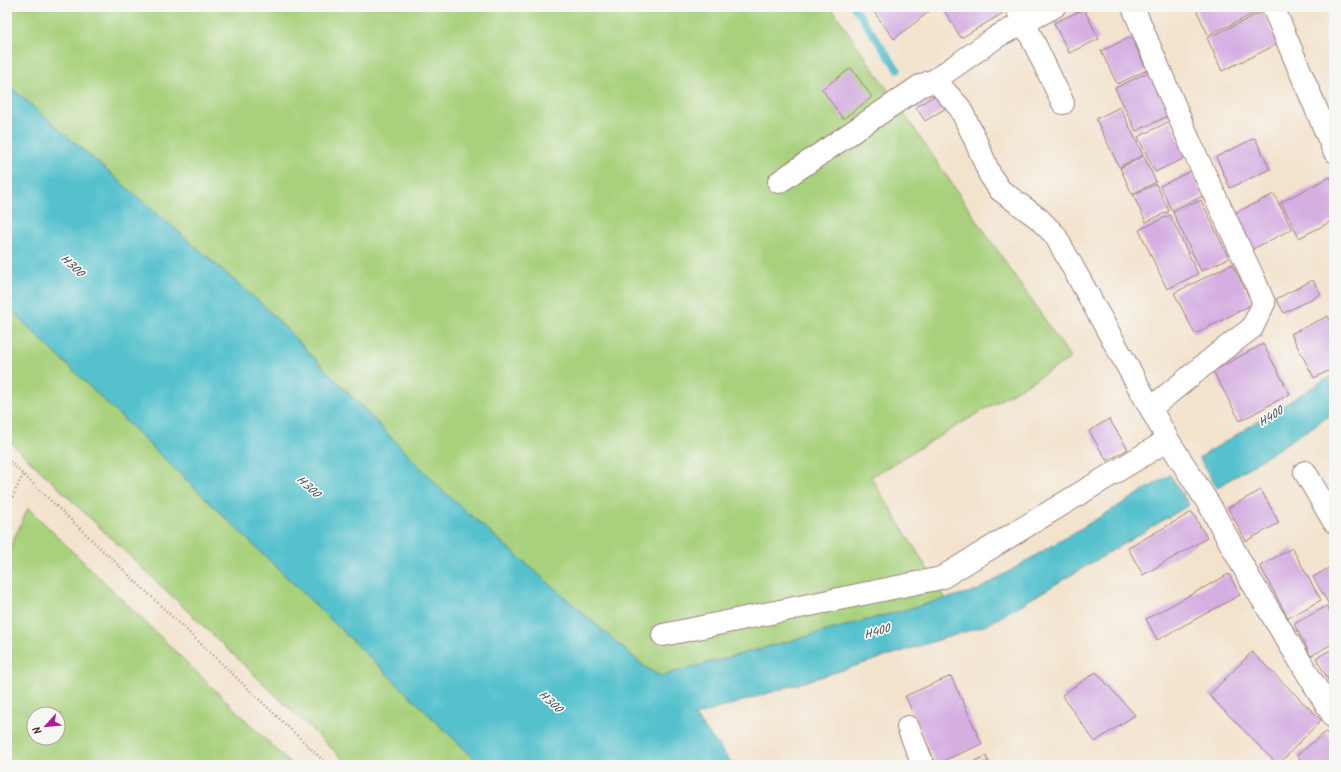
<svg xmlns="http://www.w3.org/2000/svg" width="1341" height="772" font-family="Kalam,sans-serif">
  <rect width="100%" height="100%" fill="#f6f6f2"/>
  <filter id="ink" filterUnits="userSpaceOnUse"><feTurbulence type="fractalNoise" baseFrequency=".025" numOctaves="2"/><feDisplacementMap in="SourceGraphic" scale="8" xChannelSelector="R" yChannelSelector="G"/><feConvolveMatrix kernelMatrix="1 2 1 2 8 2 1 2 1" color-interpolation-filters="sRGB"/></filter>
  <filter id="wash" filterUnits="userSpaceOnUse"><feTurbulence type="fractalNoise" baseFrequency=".012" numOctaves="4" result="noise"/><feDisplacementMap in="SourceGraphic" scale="16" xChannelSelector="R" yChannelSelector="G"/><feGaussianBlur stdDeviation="0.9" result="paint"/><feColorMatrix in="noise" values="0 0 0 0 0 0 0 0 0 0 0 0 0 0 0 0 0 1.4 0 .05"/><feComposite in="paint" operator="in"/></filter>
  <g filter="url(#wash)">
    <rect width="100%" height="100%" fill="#f3e3cd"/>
    <g fill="#a8d17d" stroke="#797854" fill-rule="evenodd">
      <path d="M7,7H831L1071,358L871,477L946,599L660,676L646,668L443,491L264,306L7,84Z"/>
      <path d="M7,309L19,318L481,765H349L7,439Z"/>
      <path d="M28,508L292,765H7V554ZM34,714H58V738H34Z"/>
    </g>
    <g fill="#54c1cd" stroke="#4f707c">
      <path d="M7,84L264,306L443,491L646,668L660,676L978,590L1170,475L1189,505L987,625L695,716L733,765H481L19,318L7,304Z"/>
      <path d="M1334,374V413L1217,488L1199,458Z"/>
    </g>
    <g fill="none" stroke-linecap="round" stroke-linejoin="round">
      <path stroke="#54c1cd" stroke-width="7" d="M854,7L898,70"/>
    </g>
    <g id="blocks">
      <g fill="#d5aee2">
        <path d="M872,7H935L894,39L871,8Z"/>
        <path d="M950,7H999L1003,13L961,38L944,10Z"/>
        <path d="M1195,7H1261L1262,10L1208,35Z"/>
        <path d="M1084,9L1099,39L1069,53L1054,23Z"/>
        <path d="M1263,12L1278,44L1222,71L1207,38Z"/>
        <path d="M1131,37L1147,70L1117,84L1101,51Z"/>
        <path d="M851,68L872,97L843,119L822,89Z"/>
        <path d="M1149,72L1170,115L1136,131L1115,88Z"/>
        <path d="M937,94L946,108L925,121L916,107Z"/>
        <path d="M1120,107L1143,155L1119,167L1096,119Z"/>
        <path d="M1170,121L1187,157L1155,172L1138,137Z"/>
        <path d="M1255,138L1270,169L1230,188L1216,157Z"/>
        <path d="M1144,156L1156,182L1132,194L1120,168Z"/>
        <path d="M1191,171L1203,196L1172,211L1160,186Z"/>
        <path d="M1330,177L1334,184V220L1299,238L1281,202Z"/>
        <path d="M1156,184L1169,211L1146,222L1133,195Z"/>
        <path d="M1274,194L1292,229L1251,250L1233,214Z"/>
        <path d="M1201,200L1229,258L1201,271L1173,213Z"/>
        <path d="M1170,215L1198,274L1167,289L1139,230Z"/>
        <path d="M1232,264L1253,304L1195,334L1174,293Z"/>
        <path d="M1313,280L1321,294L1284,313L1276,299Z"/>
        <path d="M1328,316L1334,327V368L1314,378L1291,334Z"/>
        <path d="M1263,344L1290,394L1240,421L1213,371Z"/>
        <path d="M1109,419L1128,449L1107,461L1089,431Z"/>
        <path d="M1261,490L1279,523L1246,541L1228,508Z"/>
        <path d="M1192,512L1207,538L1143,575L1128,548Z"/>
        <path d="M1292,548L1321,600L1288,618L1260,566Z"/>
        <path d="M1334,565V609L1332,610L1313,577Z"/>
        <path d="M1229,574L1240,595L1157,640L1146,619Z"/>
        <path d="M1327,606L1334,619V643L1311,656L1294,624Z"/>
        <path d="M1334,648V680L1330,683L1316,658Z"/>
        <path d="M1252,652L1321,720L1278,765L1209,695Z"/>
        <path d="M1096,672L1135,715L1095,742L1062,695Z"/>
        <path d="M951,676L982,744L936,764L905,696Z"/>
        <path d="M1326,732L1334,743V765H1304L1297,755Z"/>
        <path d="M986,756L989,765H967Z"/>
      </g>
    </g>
  </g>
  <g filter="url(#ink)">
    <use href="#blocks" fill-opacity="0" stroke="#9e817c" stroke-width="1"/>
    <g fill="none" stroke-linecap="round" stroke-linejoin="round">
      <defs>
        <g id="minor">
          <path d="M1016,7L1024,22L1063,103"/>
          <path d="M1133,7L1191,145L1253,277L1264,303L1252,328L1220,352L1151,408"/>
          <path d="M1273,7L1334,151"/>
          <path d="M935,80L960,108L974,137L990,175L1000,190L1038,218L1055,235L1168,440L1210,506L1250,579L1334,717"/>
          <path d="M779,182L920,86L935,80L998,36L1054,7"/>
          <path d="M1305,472L1334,522"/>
          <path d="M663,635L941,578L1168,440"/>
          <path d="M908,727L923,765"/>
        </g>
      </defs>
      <use href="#minor" stroke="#9e817c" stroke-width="24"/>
      <g stroke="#9e817c" stroke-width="2.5" stroke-dasharray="1 3" stroke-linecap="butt">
        <path d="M7,459L328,765"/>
        <path d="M7,508L23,475"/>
      </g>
      <use href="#minor" stroke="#fff" stroke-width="22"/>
    </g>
  </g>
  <g text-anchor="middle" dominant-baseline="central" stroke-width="3.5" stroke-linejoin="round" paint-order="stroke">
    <g font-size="12" font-style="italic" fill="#4e5864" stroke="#f6f6f2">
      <text transform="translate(72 266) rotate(43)">H300</text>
      <text transform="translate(1271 417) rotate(-32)">H400</text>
      <text transform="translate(308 487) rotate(42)">H300</text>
      <text transform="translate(877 632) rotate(-16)">H400</text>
      <text transform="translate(550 702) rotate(42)">H300</text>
    </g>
  </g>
  <rect width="1341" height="772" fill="none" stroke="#f6f6f2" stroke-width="24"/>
  <g transform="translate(46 726) rotate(243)"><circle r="19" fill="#f6f6f2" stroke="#b1a0a2"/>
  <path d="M0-3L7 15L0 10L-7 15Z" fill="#b5179e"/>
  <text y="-6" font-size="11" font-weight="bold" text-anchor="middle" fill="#4a1f2b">N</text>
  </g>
</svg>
